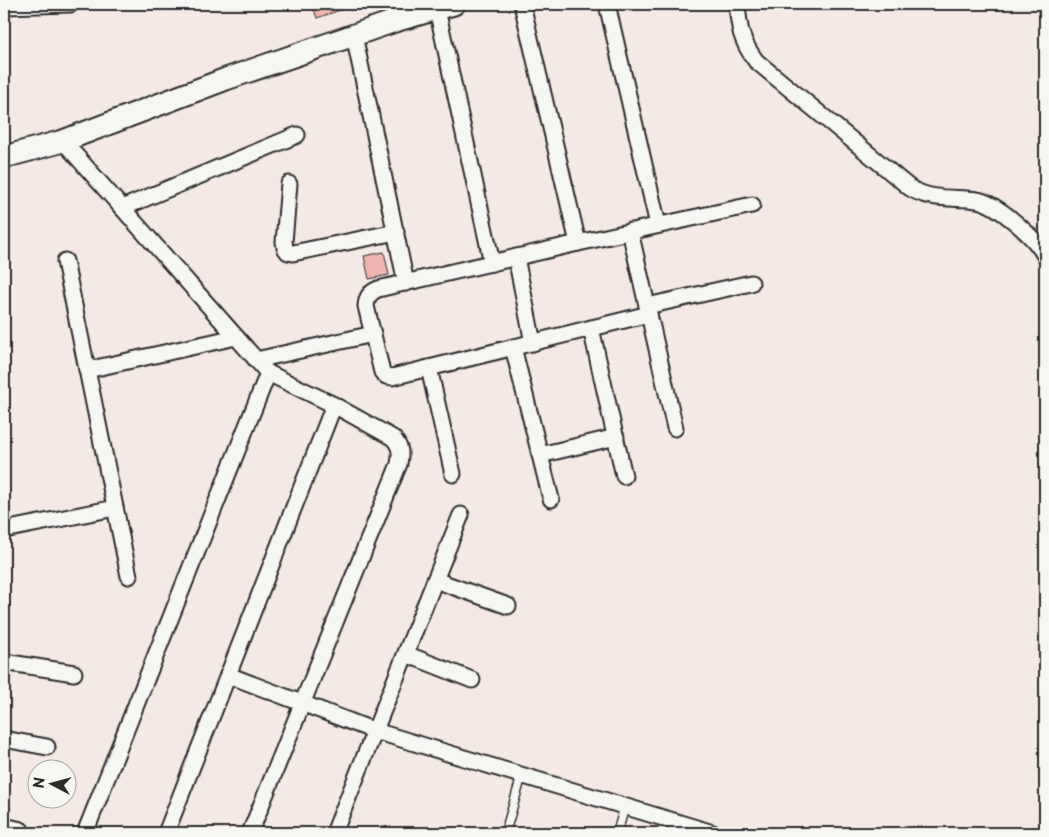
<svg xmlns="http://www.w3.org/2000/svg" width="1049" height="837" font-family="'Playpen Sans',sans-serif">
  <rect width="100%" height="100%" fill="#f5e9e5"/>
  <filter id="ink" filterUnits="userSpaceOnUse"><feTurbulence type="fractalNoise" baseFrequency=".02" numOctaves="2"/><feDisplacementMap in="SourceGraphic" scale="10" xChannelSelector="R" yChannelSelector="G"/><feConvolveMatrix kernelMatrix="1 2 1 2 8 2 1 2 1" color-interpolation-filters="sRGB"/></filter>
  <g filter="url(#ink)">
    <g fill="#f1b5b1" stroke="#2b2b2b">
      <path d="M312,4H354L355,5L317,18Z"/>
      <path d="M384,252L389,275L369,279L364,256Z"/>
    </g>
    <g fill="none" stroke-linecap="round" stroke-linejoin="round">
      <defs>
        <g id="lane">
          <path d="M505,833L522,775"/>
          <path d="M617,833L625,806"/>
        </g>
        <g id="street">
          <path d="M522,4L578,243"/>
          <path d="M607,4L658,225"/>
          <path d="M737,4C739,28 741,41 756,61L910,188C931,201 954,197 977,200C997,203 1036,238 1045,256"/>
          <path d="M4,6L71,4"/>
          <path d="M437,9L492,263"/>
          <path d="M354,35L406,283"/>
          <path d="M63,141L268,373L85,833"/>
          <path d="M289,184L284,242L285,248L288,252L293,253L396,232"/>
          <path d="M122,208L297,135"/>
          <path d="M630,231L675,428"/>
          <path d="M516,257L533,343"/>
          <path d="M65,261L129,576"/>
          <path d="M647,306L751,283"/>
          <path d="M649,314L392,377L386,376L382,372L366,306C367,297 369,293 378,289L578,243L752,205"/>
          <path d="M591,328L624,476"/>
          <path d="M513,347L551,499"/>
          <path d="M256,360L373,334"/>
          <path d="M429,368L453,474"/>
          <path d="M87,370L236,337"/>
          <path d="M540,455L616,437"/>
          <path d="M4,530L115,508"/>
          <path d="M435,580L508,606"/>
          <path d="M406,654L472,680"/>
          <path d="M4,662L74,673"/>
          <path d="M228,675L375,731L713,833"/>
          <path d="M4,739L47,747"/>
          <path d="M4,826L21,830"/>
          <path d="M166,833L334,405"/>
          <path d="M250,833L399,464C401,453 401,447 393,438L334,405L268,373"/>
          <path d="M334,833L461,515"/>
        </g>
        <path id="secondary" d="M4,157L63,141L226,79L395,21L454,4"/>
      </defs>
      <use href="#lane" stroke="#2b2b2b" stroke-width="11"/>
      <use href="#street" stroke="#2b2b2b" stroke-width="19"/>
      <use href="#secondary" stroke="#2b2b2b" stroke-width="25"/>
      <use href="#lane" stroke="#f6f6f2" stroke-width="8"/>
      <use href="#street" stroke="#f6f6f2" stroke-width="15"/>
      <use href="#secondary" stroke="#f6f6f2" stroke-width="21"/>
    </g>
  </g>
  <rect width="1049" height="837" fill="none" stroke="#f6f6f2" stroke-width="20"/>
  <rect x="10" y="10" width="1029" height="817" fill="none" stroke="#2b2b2b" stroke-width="2" filter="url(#ink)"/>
  <g transform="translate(52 784) rotate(276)"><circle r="24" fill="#f6f6f2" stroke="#a5a5a2"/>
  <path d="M0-4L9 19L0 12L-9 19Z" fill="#2b2b2b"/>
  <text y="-8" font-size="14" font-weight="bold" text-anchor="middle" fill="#2b2b2b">N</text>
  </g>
</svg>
